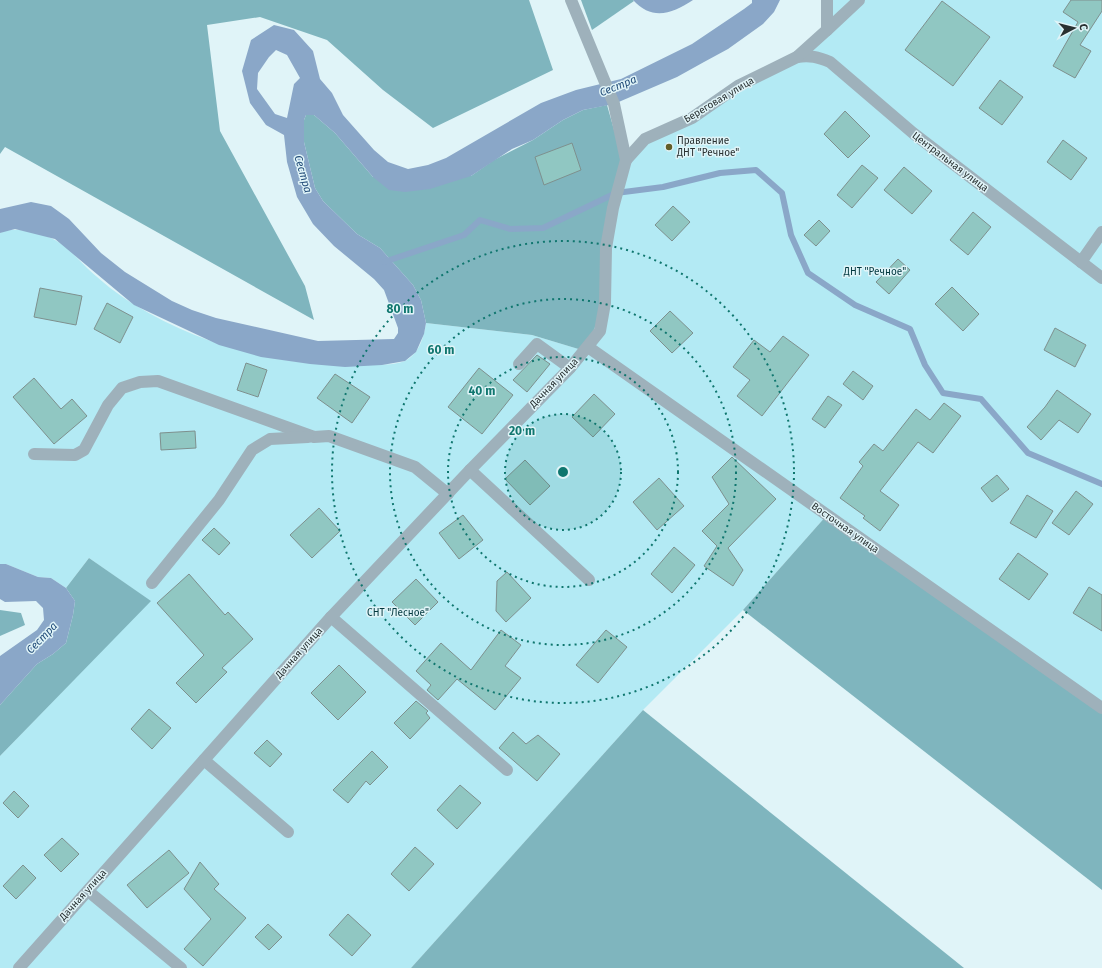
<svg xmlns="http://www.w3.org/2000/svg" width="1102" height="968" font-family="'Fira Sans',sans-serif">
  <rect width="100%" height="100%" fill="#e0f4f8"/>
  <path fill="#b3eaf4" d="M826,0H1102V708L827,515L743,610L643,710L411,968H0V756L150,601L89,558L66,588L51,578L38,577L6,564H0V233C12,225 43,233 55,240C68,247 77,258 87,268C101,281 118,295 135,305C204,347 285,368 366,365C378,364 393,366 405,361C419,354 424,337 426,323L532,335L585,351L624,165L645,139L792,60L822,34Z"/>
  <g fill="#7fb5be">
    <path d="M0,0H529L553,70L433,128L383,90L327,40L260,17L207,25L220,131L305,286L314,320L5,147L0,154Z"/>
    <path d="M581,0H633L634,1L592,30Z"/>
    <path d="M607,105L624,165L606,248L605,303L585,351L532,335L426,323L421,300L413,285L380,248L357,234L323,201L315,188L304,142V120L306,115H314L335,133L373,177L471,176L494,160L533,140L563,120L583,110Z"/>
    <path d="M827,515L1102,708V890L743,610Z"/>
    <path d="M89,558L151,601L0,756V705L37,664L53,654L66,643L73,615L75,601L66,588Z"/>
    <path d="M0,610L21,613L25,625L0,636Z"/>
    <path d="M643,710L964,968H411Z"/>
  </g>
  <g fill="#8aa7c8" fill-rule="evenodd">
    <path d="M633,0H693C672,14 652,21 633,0Z"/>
    <path d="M752,0H780L774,12L763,24L728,49L704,62L677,77L614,104L583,110L563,120L533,140L512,149L471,176L430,189L405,192L389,190L373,177L335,133L314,115H306L304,120V142L315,188L323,201L357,234L380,248L413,285L421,300L426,323L424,334L416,352L405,361L382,365L345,367L310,364L261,357L219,345L134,305L55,239L15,229L0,233V209L31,202L51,206L69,219L101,253L125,272L172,301L192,310L216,318L318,341L394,339L398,333V328L384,290L374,279L334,246L313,224L297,197L287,162L284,135L266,125L250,103L242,71L251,40L274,25L294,30L313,51L320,79L332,93L343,115L374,150L388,162L408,169L428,165L446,158L541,103L576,90L621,79L692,44L744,9L752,3ZM276,50L287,55L300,78L294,84L287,118L275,114L257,89L258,73L269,57Z"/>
    <path d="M0,564H6L38,577L51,578L66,588L75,601L73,615L66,643L53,654L37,664L0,705V656L37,630L44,620L43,608L36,601L5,602L0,599Z"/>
  </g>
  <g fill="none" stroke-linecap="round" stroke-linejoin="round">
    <path stroke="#8aa7c8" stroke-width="6" d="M384,262L464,235L480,220L510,229L543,228L616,193L663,187L720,173L756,170L782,193L791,235L808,273L855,305L910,329L925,365L943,393L981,399L1028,453L1102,484"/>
  </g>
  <g fill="#90c7c2" stroke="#7e908e">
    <path d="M1071,0H1102V11L1080,45L1091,51L1075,78L1053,66L1078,22L1063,12Z"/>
    <path d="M942,1L990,37L953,86L905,50Z"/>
    <path d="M1000,80L1023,97L1002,125L979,108Z"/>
    <path d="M845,111L870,136L848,158L824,134Z"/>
    <path d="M1063,140L1087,158L1071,180L1047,162Z"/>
    <path d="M572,143L581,170L544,185L535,157Z"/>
    <path d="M862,165L878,178L852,208L837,195Z"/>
    <path d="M904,167L932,191L912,214L884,190Z"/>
    <path d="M673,206L690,222L672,241L655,225Z"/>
    <path d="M973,212L991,227L968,255L950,240Z"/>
    <path d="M819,220L830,231L816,246L804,235Z"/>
    <path d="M898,259L910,270L889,294L876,282Z"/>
    <path d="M952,287L979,314L963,331L935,304Z"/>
    <path d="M40,288L82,296L76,325L34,317Z"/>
    <path d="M107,303L133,317L120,343L94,329Z"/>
    <path d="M670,311L693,333L672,353L650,331Z"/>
    <path d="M1055,328L1086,345L1075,367L1044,350Z"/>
    <path d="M783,336L809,355L762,416L737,396L750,380L733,367L754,340L770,352Z"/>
    <path d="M537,355L550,364L527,392L513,380Z"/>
    <path d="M246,363L267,370L258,397L237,390Z"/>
    <path d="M479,368L513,395L482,434L448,407Z"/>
    <path d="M853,371L873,386L863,400L843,384Z"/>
    <path d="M335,374L370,397L352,423L317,398Z"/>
    <path d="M34,378L61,409L72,399L87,416L54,444L13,397Z"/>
    <path d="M1057,390L1091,414L1078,433L1059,420L1041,440L1027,427L1045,407Z"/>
    <path d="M594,394L615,414L593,437L572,417Z"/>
    <path d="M828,396L842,405L825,428L812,419Z"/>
    <path d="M944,403L961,416L933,453L918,442L880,491L899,505L880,531L863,518L865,516L840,498L863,466L859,462L874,444L883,451L916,409L930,420Z"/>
    <path d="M195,431L196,448L161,450L160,433Z"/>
    <path d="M732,457L776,499L728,548L743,570L733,586L704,566L717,546L702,531L729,504L712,477Z"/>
    <path d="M525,460L550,486L530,505L505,479Z"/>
    <path d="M997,475L1009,489L992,502L981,488Z"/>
    <path d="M659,478L684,506L657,530L633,502Z"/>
    <path d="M1076,491L1093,504L1069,535L1052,523Z"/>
    <path d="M1027,495L1053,511L1036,538L1010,523Z"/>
    <path d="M319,508L340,531L312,558L290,535Z"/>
    <path d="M463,515L483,540L459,559L439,533Z"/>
    <path d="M214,528L230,543L219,555L202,540Z"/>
    <path d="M674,547L695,565L672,593L651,574Z"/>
    <path d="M1018,553L1048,574L1029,600L999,579Z"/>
    <path d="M507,572L531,598L506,622L496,611L497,581Z"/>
    <path d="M189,574L225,615L228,612L253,639L222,668L227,672L196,703L176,683L204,655L157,603Z"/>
    <path d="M416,579L438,602L415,625L392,602Z"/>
    <path d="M1089,587L1102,595V631L1073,613Z"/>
    <path d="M501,630L521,645L505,666L521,678L495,710L457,679L438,700L427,690L431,685L416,671L441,643L471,670Z"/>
    <path d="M606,630L627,647L598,683L576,665Z"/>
    <path d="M339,665L366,692L338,720L311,693Z"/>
    <path d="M416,701L428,711L426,713L430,718L410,739L394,723Z"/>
    <path d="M149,709L171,728L152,749L131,729Z"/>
    <path d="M513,732L526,744L538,735L560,754L537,781L499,748Z"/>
    <path d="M267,740L282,754L270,767L254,753Z"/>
    <path d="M372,751L388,767L370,785L366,781L348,803L333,790Z"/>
    <path d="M460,785L481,803L457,829L437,810Z"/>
    <path d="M14,791L29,806L18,818L3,803Z"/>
    <path d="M62,838L79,854L61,872L44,855Z"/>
    <path d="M415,847L434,864L409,891L391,874Z"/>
    <path d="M169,850L189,873L147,908L127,885Z"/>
    <path d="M200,862L219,884L214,889L246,918L203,966L184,949L211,919L184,889Z"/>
    <path d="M23,865L36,878L16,899L3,886Z"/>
    <path d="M348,914L371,935L352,956L329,935Z"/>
    <path d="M268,924L282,937L269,950L255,937Z"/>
  </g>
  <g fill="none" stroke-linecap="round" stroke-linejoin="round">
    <g stroke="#9eb1bb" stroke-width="12">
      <path d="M827,30L859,0"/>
      <path d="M797,57C810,55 818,57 830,62L913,133L1102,278"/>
      <path d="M626,160L645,139L692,118L738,86L797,57L827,30V0"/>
      <path d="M1081,262L1102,232"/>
      <path d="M588,347L1102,708"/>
      <path d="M519,364L537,344L570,368"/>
      <path d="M34,454L75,455L84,450L108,405L122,388L140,382L158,381L314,437L329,436L415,467L448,494"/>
      <path d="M470,470L589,580"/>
      <path d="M152,583L219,500L252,450L270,439L308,437"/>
      <path d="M331,617L507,770"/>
      <path d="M204,760L288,832"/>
      <path d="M88,891L181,968"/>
      <path d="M19,968L331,617L470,470L570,368L600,331L605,303L606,248L613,208L626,160L614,104L571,0"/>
    </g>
  </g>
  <circle cx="563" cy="472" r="58" fill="#0f766e" fill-opacity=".12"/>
  <g fill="none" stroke="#0f766e" stroke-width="2" stroke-dasharray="2 4">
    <circle cx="563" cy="472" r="58"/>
    <circle cx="563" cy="472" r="115"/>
    <circle cx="563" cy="472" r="173"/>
    <circle cx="563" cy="472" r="231"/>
  </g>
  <circle fill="#625d29" stroke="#e0f4f8" stroke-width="1.5" cx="669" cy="147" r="4"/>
  <g text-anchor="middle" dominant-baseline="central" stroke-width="3" stroke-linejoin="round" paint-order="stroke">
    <g font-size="10" fill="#293132" stroke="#e0f4f8">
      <text transform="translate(719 100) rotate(-31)">Береговая улица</text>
      <text transform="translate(950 162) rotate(37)">Центральная улица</text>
      <text transform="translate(554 383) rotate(-46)">Дачная улица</text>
      <text transform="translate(845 528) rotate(35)">Восточная улица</text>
      <text transform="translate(299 653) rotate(-48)">Дачная улица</text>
      <text transform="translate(83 895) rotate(-48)">Дачная улица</text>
    </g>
    <g font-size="10" fill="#293132" stroke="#e0f4f8" text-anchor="start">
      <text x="677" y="141">Правление<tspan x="677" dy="12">ДНТ "Речное"</tspan></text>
    </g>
    <g font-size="10" fill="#02383f" stroke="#e0f4f8">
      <text x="875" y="272">ДНТ "Речное"</text>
      <text x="398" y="613">СНТ "Лесное"</text>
    </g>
    <g font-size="11" font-style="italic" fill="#234d79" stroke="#e0f4f8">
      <text transform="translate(618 86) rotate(-22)">Сестра</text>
      <text transform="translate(303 174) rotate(74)">Сестра</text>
      <text transform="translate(42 638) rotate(-46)">Сестра</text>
    </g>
  </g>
  <circle cx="563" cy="472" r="6" fill="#0f766e" stroke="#e0f4f8" stroke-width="2"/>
  <g font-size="12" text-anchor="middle" font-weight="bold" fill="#0f766e" stroke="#e0f4f8" stroke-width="3" stroke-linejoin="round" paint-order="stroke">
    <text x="400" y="313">80 m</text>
    <text x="441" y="354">60 m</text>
    <text x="482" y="395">40 m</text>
    <text x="522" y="435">20 m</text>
  </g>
  <g transform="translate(1074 28) rotate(83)" stroke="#e0f4f8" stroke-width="3" paint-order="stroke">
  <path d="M0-3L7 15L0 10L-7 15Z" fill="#293132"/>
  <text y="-6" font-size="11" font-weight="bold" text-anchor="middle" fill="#293132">С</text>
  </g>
</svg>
